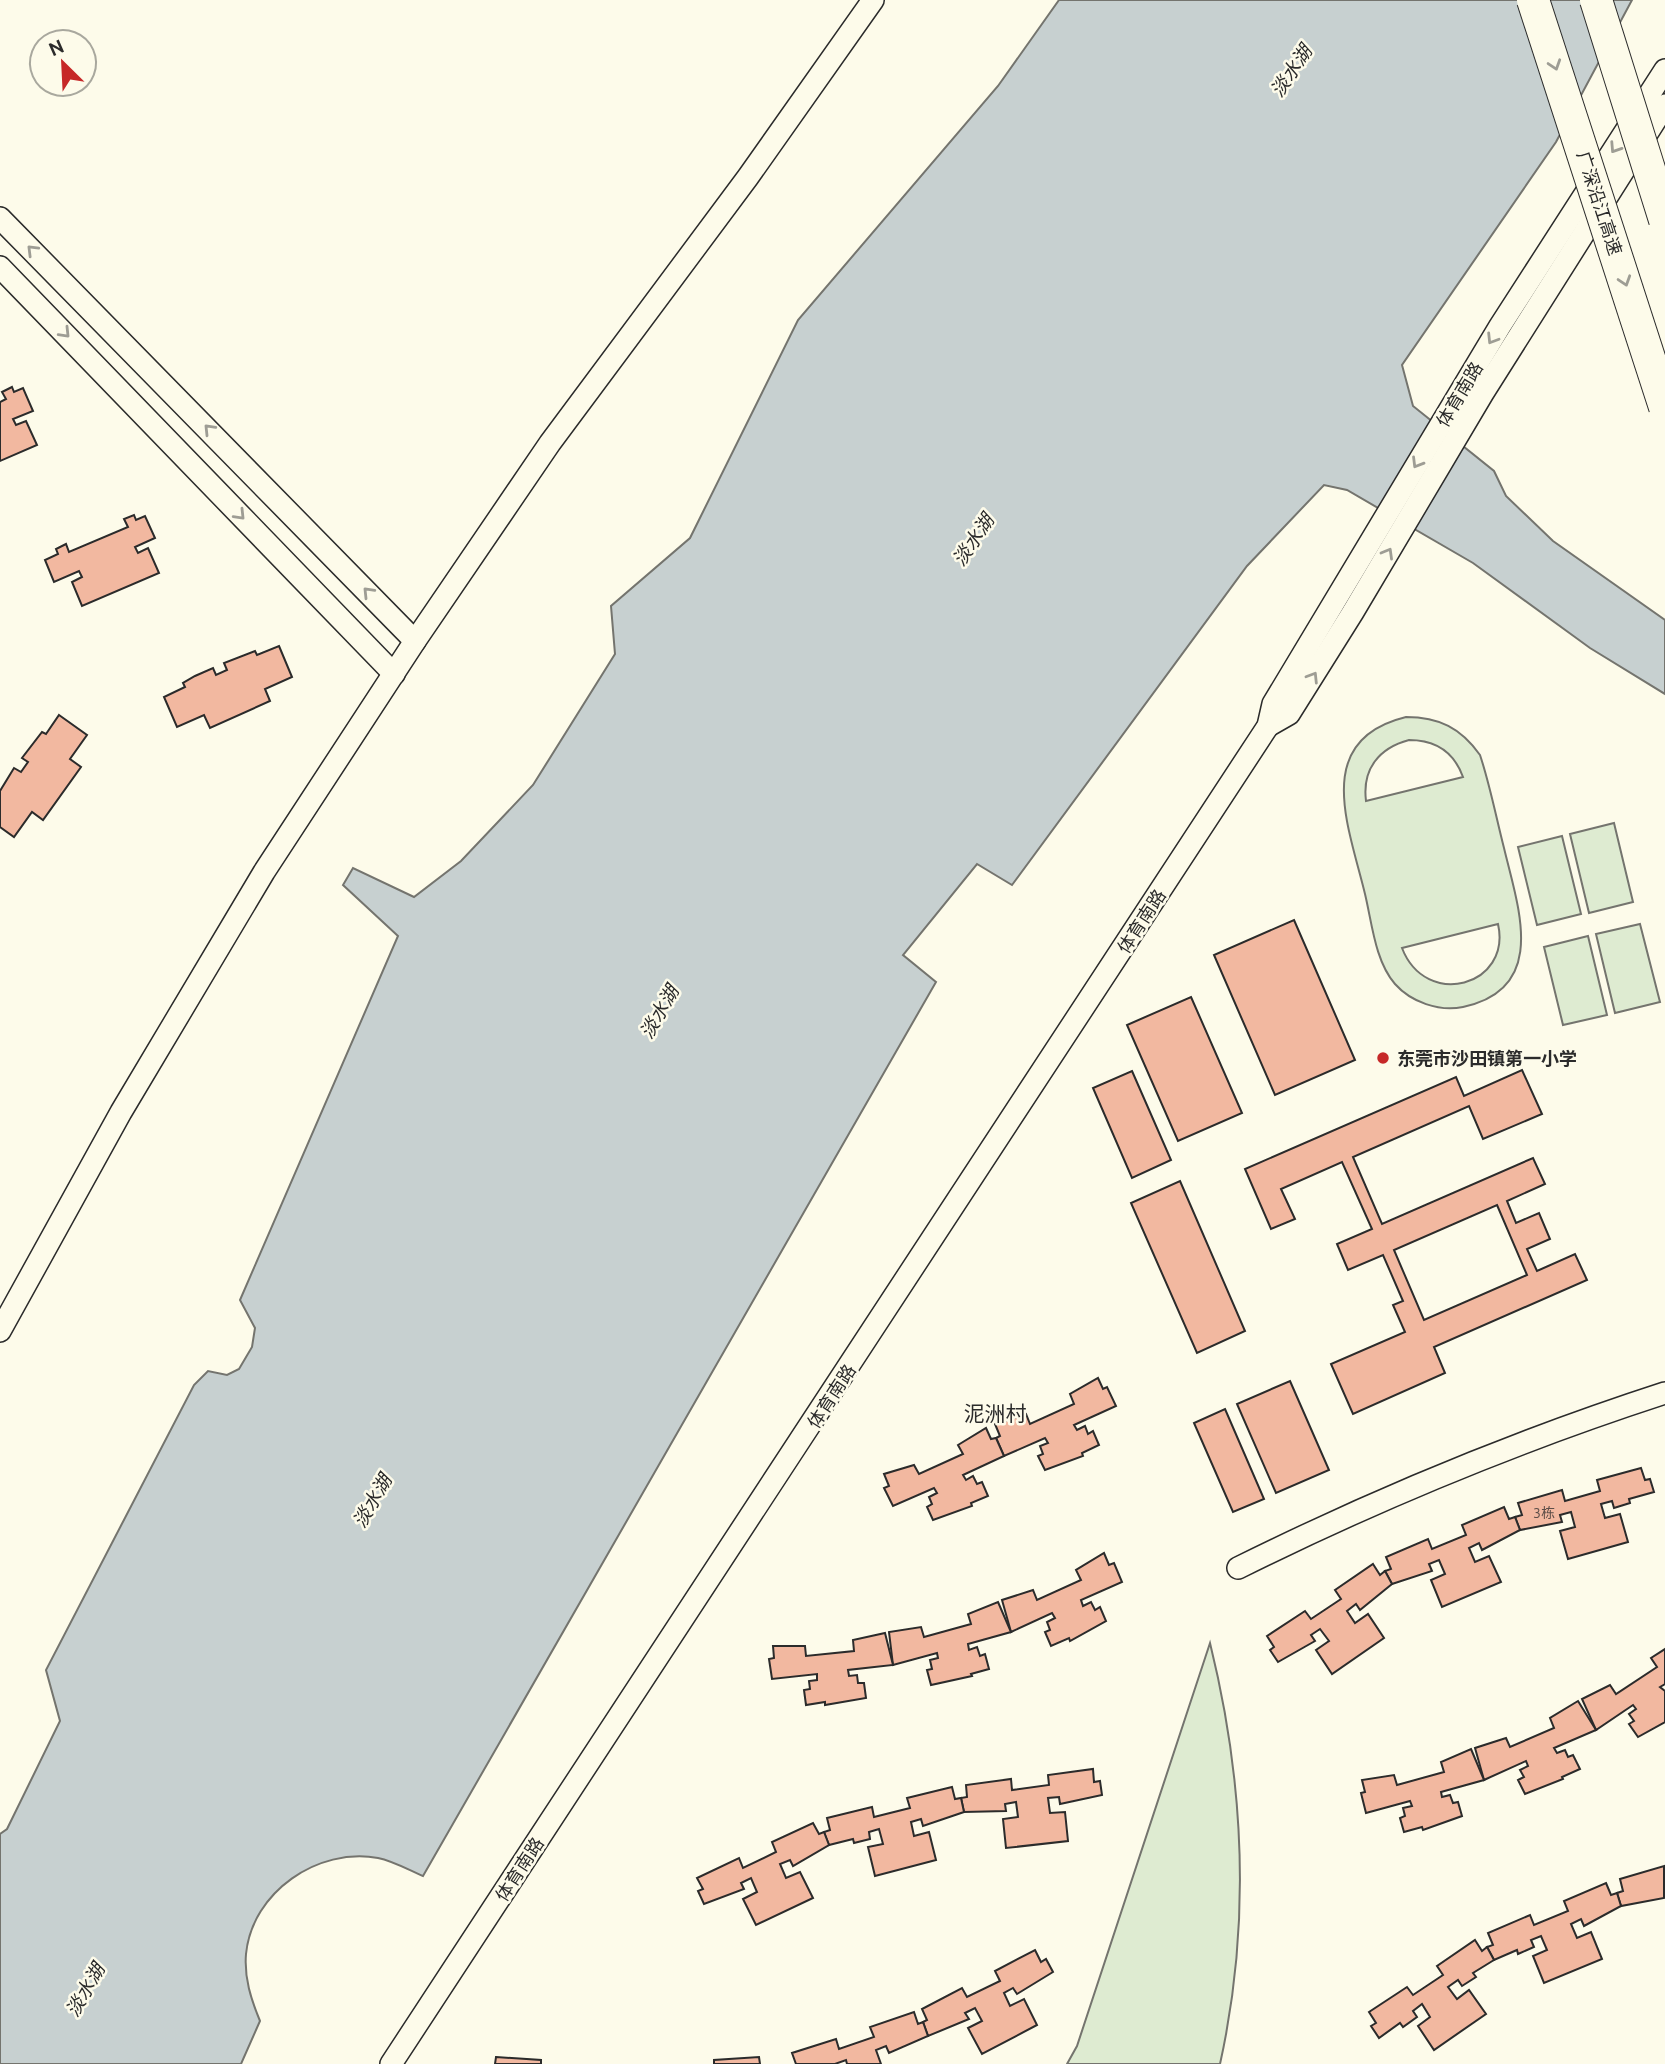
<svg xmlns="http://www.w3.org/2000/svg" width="1665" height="2064" font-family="Ubuntu,'Noto Sans SC',sans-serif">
  <rect width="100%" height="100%" fill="#fdfbea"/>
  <g fill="#deebd1" stroke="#74746e" stroke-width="2" fill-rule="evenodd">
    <path d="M1406,717C1439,717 1461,728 1480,755C1490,785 1496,817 1504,848C1518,907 1549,989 1463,1007C1439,1012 1411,1002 1395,984C1375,961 1372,923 1365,894C1349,827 1311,740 1406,717ZM1409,740C1436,740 1454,752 1463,777L1366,801C1362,769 1379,748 1409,740ZM1498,924C1512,986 1426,1010 1402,948Z"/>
    <path d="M1614,823L1633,902L1589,913L1570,834Z"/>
    <path d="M1562,836L1581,914L1537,925L1518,847Z"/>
    <path d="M1640,924L1660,1002L1615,1013L1596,934Z"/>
    <path d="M1588,936L1607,1015L1563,1025L1544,947Z"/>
    <path d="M1210,1643C1244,1781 1251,1924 1220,2064H1067L1077,2046Z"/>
  </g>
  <path fill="#c7d0d0" stroke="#74746e" stroke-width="2" d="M1059,0H1632L1556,142L1402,365L1413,406L1494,471L1506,496L1553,541L1665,620V694L1590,648L1473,563L1347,490L1324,485L1247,566L1012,885L977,864L903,955L936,982L423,1876C409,1870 393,1861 378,1858C318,1847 252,1892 246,1954C244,1978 251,1999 260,2021L241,2064H0V1834L7,1829L60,1721L46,1670L194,1385L208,1371L227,1375L239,1369L252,1347L255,1328L240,1300L398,936L343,885L353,868L414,897L461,861L533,785L615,654L611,606L690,538L798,320L998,86Z"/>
  <g fill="#f2b8a0" stroke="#2b2b2b" stroke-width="2" fill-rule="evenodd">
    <path d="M12,387L14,392L23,388L33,411L13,419L16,425L26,421L37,445L0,461V402L6,399L2,392Z"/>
    <path d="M134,515L136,520L145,516L155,538L135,547L138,553L148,548L159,573L82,606L72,582L82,577L79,571L54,582L45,560L58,554L56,549L66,544L69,552L128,527L124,519Z"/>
    <path d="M279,646L292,677L265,689L270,701L210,728L204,715L177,727L164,697L185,687L183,683L195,676L213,668L216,675L227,670L224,663L255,651L257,655Z"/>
    <path d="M59,715L87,735L70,759L81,767L43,820L32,812L14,837L0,827V791L14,768L21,772L28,762L22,758L42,732L46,734Z"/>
    <path d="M1294,920L1355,1060L1275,1095L1214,955Z"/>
    <path d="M1191,997L1242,1113L1178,1141L1127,1025Z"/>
    <path d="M1522,1070L1542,1114L1483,1139L1469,1106L1353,1157L1382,1224L1533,1158L1545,1184L1507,1201L1516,1223L1539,1213L1550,1239L1527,1249L1537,1271L1575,1254L1587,1280L1434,1347L1445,1373L1353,1414L1331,1364L1405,1332L1393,1305L1403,1301L1383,1255L1348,1270L1337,1244L1372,1229L1342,1162L1281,1189L1295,1219L1271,1229L1245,1169L1456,1077L1464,1096ZM1497,1205L1527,1275L1424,1320L1394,1250Z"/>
    <path d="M1132,1071L1171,1160L1132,1178L1093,1088Z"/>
    <path d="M1180,1181L1245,1331L1197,1353L1131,1203Z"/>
    <path d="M1098,1378L1103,1389L1107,1387L1116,1406L1074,1425L1077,1430L1085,1426L1088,1434L1093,1431L1099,1445L1082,1453L1083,1456L1045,1470L1038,1456L1043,1454L1040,1446L1048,1443L1045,1438L1004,1456L996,1438L1000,1436L995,1424L1026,1414L1030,1424L1074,1404L1070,1394Z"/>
    <path d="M1290,1381L1329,1470L1276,1493L1237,1404Z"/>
    <path d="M1225,1409L1264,1499L1233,1512L1194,1423Z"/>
    <path d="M986,1428L991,1439L996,1438L1004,1456L963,1475L966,1480L973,1476L977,1484L982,1482L988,1496L971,1503L972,1506L933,1520L927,1507L932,1504L929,1497L937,1493L934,1488L893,1506L884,1488L889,1486L884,1474L914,1465L919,1474L963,1454L958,1445Z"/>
    <path d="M1641,1468L1645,1480L1650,1479L1654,1492L1629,1499L1630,1503L1614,1508L1612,1501L1601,1504L1605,1518L1620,1514L1628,1542L1568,1559L1560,1531L1575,1527L1571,1512L1560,1515L1562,1522L1520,1530L1515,1517L1522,1515L1518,1503L1562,1490L1565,1501L1600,1491L1597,1480Z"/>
    <path d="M1504,1507L1509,1519L1515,1517L1520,1530L1482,1550L1479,1543L1469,1548L1475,1562L1489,1556L1501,1582L1442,1607L1431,1580L1445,1574L1439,1560L1429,1564L1432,1571L1392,1584L1385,1571L1391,1569L1386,1557L1428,1539L1432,1549L1466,1535L1462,1525Z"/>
    <path d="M1104,1553L1109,1565L1114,1563L1122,1582L1081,1600L1083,1606L1091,1602L1095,1610L1100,1607L1106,1621L1070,1641L1069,1638L1051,1646L1045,1632L1050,1630L1047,1622L1055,1618L1052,1613L1011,1632L1002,1600L1033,1590L1037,1600L1081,1580L1076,1570Z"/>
    <path d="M1373,1564L1380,1575L1385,1571L1392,1584L1360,1610L1356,1604L1347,1611L1355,1623L1368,1614L1384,1638L1332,1674L1316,1650L1329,1641L1320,1629L1311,1635L1315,1641L1278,1662L1270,1650L1274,1647L1267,1636L1305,1611L1311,1619L1341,1599L1335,1590Z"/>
    <path d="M998,1602L1011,1632L968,1644L969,1650L977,1647L980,1656L985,1654L989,1669L971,1674L972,1676L931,1685L927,1670L932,1669L930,1660L938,1658L937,1653L893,1665L889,1632L921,1627L924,1637L971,1624L968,1614Z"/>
    <path d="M885,1633L893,1665L848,1670L849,1676L857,1675L858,1683H864L866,1698L825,1705V1702L806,1705L804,1690L810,1689L809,1681L817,1680V1674L772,1679L769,1659L774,1658L773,1646H805L806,1656L854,1651L853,1640Z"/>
    <path d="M1665,1649V1684L1660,1687L1665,1691V1722L1638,1737L1629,1724L1634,1721L1629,1714L1636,1709L1633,1705L1596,1730L1582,1699L1610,1685L1616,1694L1657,1667L1651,1658Z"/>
    <path d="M1578,1701L1596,1730L1554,1748L1557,1753L1565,1750L1568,1757L1573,1755L1580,1769L1562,1777L1563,1779L1525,1794L1518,1780L1524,1777L1520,1770L1528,1766L1526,1761L1484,1780L1475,1748L1506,1738L1510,1747L1554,1728L1550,1718Z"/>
    <path d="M1471,1749L1484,1780L1441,1792L1442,1797L1450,1795L1453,1803L1458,1802L1462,1816L1423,1830L1422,1827L1404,1832L1400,1818L1405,1816L1403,1808L1412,1806L1410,1801L1366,1813L1361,1793L1365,1792L1362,1780L1394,1775L1397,1785L1444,1772L1441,1762Z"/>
    <path d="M1093,1769L1094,1782L1100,1781L1102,1795L1060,1804L1059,1797L1048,1798L1050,1813L1065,1812L1068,1841L1006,1848L1003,1819L1018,1817L1016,1802L1005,1804L1006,1811L964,1812L961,1798L967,1797L966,1785L1011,1779L1012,1790L1049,1785L1048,1775Z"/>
    <path d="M952,1787L955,1799L961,1798L964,1812L923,1826L921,1819L911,1822L914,1836L929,1832L936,1860L875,1876L868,1847L883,1844L879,1829L869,1832L870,1839L854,1843L853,1839L829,1845L824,1832L830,1830L827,1818L872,1807L874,1817L910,1808L907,1798Z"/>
    <path d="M813,1823L819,1834L824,1832L829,1845L793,1866L790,1860L780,1864L786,1878L800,1872L813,1898L756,1925L743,1899L757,1892L751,1878L741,1883L744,1889L704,1904L698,1891L703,1889L697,1878L739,1858L743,1868L776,1852L772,1842Z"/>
    <path d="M1664,1866V1898L1621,1906L1617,1893L1623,1891L1620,1879Z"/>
    <path d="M1606,1883L1611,1895L1617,1893L1621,1906L1584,1926L1581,1919L1571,1924L1577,1938L1591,1932L1602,1959L1544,1983L1533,1956L1547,1950L1541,1936L1531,1940L1534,1947L1518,1954L1517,1950L1494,1960L1487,1947L1493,1945L1488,1933L1530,1915L1534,1925L1568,1911L1564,1901Z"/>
    <path d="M1475,1940L1482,1951L1487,1947L1494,1960L1473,1973L1476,1977L1462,1986L1458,1980L1448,1987L1457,1999L1469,1990L1486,2014L1434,2050L1418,2026L1430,2017L1422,2004L1413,2011L1417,2017L1403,2027L1400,2023L1379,2038L1371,2026L1376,2023L1369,2012L1407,1987L1413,1995L1443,1975L1437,1966Z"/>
    <path d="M1035,1950L1041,1962L1046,1959L1053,1972L1017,1994L1013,1988L1004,1993L1010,2006L1024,1999L1037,2025L982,2054L968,2028L982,2021L975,2008L965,2013L969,2019L928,2036L923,2022L927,2020L922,2009L962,1988L967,1997L1000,1981L995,1971Z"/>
    <path d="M914,2012L918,2024L923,2022L928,2036L889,2053L886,2046L876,2050L881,2064H847L846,2060L835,2064H796L792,2053L836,2039L839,2049L874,2037L870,2027Z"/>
    <path d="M496,2057L541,2060V2064H495Z"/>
    <path d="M759,2057L760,2064H714V2060Z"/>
  </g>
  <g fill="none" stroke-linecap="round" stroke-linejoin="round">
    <defs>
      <g id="minor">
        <path d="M0,218L415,641"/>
        <path d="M0,267L394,674"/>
        <path d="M1268,726L1289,714L1353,612L1483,393L1665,105"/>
        <path d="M0,1331L121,1112L264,872L415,641L550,443L748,177L873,0"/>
        <path d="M1238,1568C1377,1499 1517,1441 1665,1393"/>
        <path d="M391,2064L1268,726L1273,704L1500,326L1665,70"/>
      </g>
    </defs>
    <use href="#minor" stroke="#2b2b2b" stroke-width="24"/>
    <use href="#minor" stroke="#fdfbea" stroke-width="21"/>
    <defs>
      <g id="highway-bridge">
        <path d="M1533,0L1665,407"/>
        <path d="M1596,0L1665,220"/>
      </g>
    </defs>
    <use href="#highway-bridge" stroke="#2b2b2b" stroke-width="34" stroke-linecap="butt"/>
    <use href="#highway-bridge" stroke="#fdfbea" stroke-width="32"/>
  </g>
  <defs><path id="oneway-chevron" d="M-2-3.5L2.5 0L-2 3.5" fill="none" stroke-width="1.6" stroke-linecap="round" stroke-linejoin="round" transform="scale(1.75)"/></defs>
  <g stroke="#9e9d94">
    <use href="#oneway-chevron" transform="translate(1555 65) rotate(72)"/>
    <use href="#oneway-chevron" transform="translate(1615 148) rotate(123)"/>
    <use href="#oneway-chevron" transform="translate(32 250) rotate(-135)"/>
    <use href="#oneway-chevron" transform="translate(1625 281) rotate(72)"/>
    <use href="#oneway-chevron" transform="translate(65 333) rotate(46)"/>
    <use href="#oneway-chevron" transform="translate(1492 339) rotate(122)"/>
    <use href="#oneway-chevron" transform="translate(209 429) rotate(-134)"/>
    <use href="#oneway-chevron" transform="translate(1417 463) rotate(121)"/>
    <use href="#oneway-chevron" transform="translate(240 515) rotate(46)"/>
    <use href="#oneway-chevron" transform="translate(1388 553) rotate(-60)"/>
    <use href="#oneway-chevron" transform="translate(368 592) rotate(-134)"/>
    <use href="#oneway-chevron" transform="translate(1313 677) rotate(-58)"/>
  </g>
  <circle fill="#c62828" stroke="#fdfbea" stroke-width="2.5" cx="1383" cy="1058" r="7"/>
  <g text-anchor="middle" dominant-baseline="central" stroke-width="5" stroke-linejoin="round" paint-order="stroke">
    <g font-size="14" fill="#5d4e48">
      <text x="1544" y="1513">3栋</text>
    </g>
    <g font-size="18" fill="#2b2b2b" stroke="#fdfbea">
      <text transform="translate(1600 203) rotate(72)">广深沿江高速</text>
      <text transform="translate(1459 394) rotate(-59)">体育南路</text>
      <text transform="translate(1141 921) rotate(-57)">体育南路</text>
      <text transform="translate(831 1396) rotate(-57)">体育南路</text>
      <text transform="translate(519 1869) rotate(-57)">体育南路</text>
    </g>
    <g font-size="18" font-weight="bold" fill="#2b2b2b" stroke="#fdfbea" text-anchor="start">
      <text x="1397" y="1058">东莞市沙田镇第一小学</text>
    </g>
    <g font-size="19" font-style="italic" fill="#2b2b2b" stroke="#fdfbea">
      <text transform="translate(1291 71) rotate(-56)">淡水湖</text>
      <text transform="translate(973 540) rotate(-56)">淡水湖</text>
      <text transform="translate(659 1012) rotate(-60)">淡水湖</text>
      <text transform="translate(372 1501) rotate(-60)">淡水湖</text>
      <text transform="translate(85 1990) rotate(-60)">淡水湖</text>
    </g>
    <g font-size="21" fill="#2b2b2b" stroke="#fdfbea">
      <text x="995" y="1413">泥洲村</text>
    </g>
  </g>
  <g transform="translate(63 63) rotate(336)"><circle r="33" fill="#fdfbea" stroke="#a9a89e" stroke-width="2"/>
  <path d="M0-5L12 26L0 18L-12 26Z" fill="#c62828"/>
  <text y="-10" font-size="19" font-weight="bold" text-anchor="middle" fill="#2b2b2b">N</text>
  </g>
</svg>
